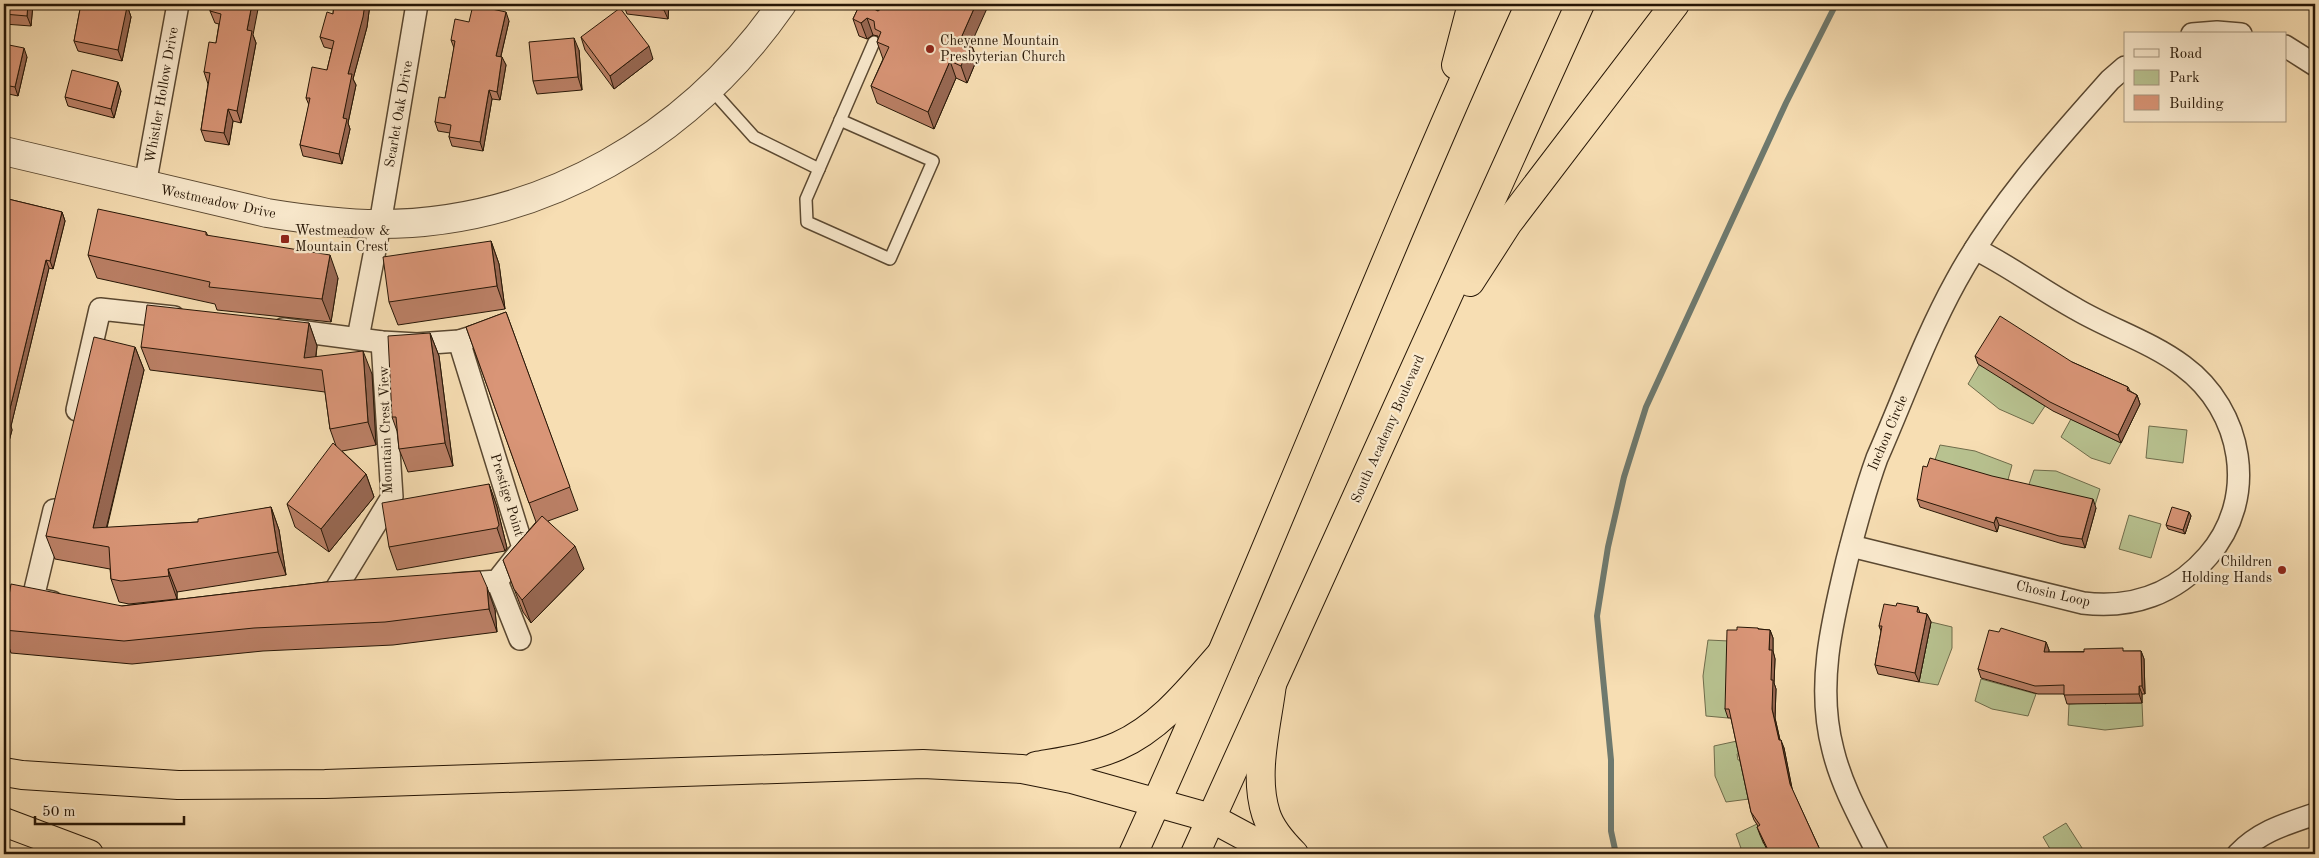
<svg xmlns="http://www.w3.org/2000/svg" width="2319" height="858" font-family="'Old Standard TT',serif">
  <rect width="100%" height="100%" fill="#f7deb3"/>
  <filter id="stains"><feTurbulence type="fractalNoise" baseFrequency=".004" numOctaves="4"/><feColorMatrix values="0 0 0 0 .2 0 0 0 0 .09 0 0 0 0 .02 0 0 0 .5 -.17"/></filter>
  <radialGradient id="worn" r=".72"><stop offset=".6" stop-color="#630" stop-opacity="0"/><stop offset="1" stop-color="#630" stop-opacity=".3"/></radialGradient>
  <g fill="#b8c290" stroke="#6f6c4b">
    <path d="M1979,365L2014,380L2012,386L2045,406L2033,424L1999,409L1968,384Z"/>
    <path d="M2071,419L2121,443L2110,464L2091,458L2061,437Z"/>
    <path d="M2149,426L2187,430L2183,463L2146,458Z"/>
    <path d="M1940,445L1975,451L2012,465L2006,487L1933,466Z"/>
    <path d="M2034,470L2056,471L2100,489L2095,505L2027,490Z"/>
    <path d="M2129,515L2161,524L2151,558L2119,549Z"/>
    <path d="M1931,622L1952,627V648L1938,685L1919,682Z"/>
    <path d="M1708,640L1729,641L1728,718L1706,716L1703,676Z"/>
    <path d="M1981,679L2036,694L2028,716L1992,709L1975,701Z"/>
    <path d="M2106,696L2127,703H2142L2143,726L2105,730L2068,725L2069,704L2101,702L2106,704Z"/>
    <path d="M1737,741L1739,753L1737,754L1738,760H1741L1749,799L1726,802L1715,776L1714,746Z"/>
    <path d="M2066,823L2084,851L2079,854H2053L2043,837Z"/>
    <path d="M1757,824L1763,843L1773,854H1743L1736,834Z"/>
  </g>
  <g fill="none" stroke-linecap="round" stroke-linejoin="round">
    <path stroke="#6e796e" stroke-width="6" d="M1616,854L1611,831V760L1597,616L1608,547L1624,477L1646,407L1786,103L1836,4"/>
    <defs>
      <g id="service">
        <path d="M884,20L891,4"/>
        <path d="M710,88L754,137L819,169L874,42"/>
        <path d="M819,169L806,199L807,222L890,259L933,161L840,120"/>
      </g>
      <g id="minor">
        <path d="M2192,34L2217,32L2241,34"/>
        <path d="M2285,46L2315,65"/>
        <path d="M145,185L178,4"/>
        <path d="M283,329L382,342L417,344L459,341L498,329"/>
        <path d="M358,338L380,224L417,4"/>
        <path d="M77,410L100,309L174,317"/>
        <path d="M1851,546L2083,603C2132,609 2175,594 2208,556C2259,498 2243,410 2183,366C2151,342 2110,329 2076,309C2041,290 2010,266 1975,249"/>
        <path d="M497,581L520,639"/>
        <path d="M456,584L497,581L523,548L459,341"/>
        <path d="M334,592L392,497L382,342"/>
        <path d="M52,602L33,598L54,510"/>
        <path d="M1878,854C1861,820 1842,787 1833,750C1816,686 1832,622 1847,560C1856,525 1865,491 1877,458C1903,399 1925,337 1956,281C1997,206 2053,144 2110,80L2125,67"/>
        <path d="M2238,854C2260,831 2286,824 2315,814"/>
      </g>
      <path id="tertiary" d="M4,151L267,213C304,219 342,224 379,224C543,224 690,136 782,4"/>
      <g id="trunk">
        <path d="M1456,65L1472,4"/>
        <path d="M1470,282L1508,223L1675,4"/>
        <path d="M1133,854C1261,574 1371,285 1498,4"/>
        <path d="M1195,854L1580,4"/>
      </g>
      <g id="motorway">
        <path d="M1272,684C1267,725 1253,774 1266,814C1271,830 1283,843 1294,854"/>
        <path d="M1036,766C1064,761 1093,757 1118,746C1161,727 1191,688 1221,654"/>
        <path d="M4,772L22,775L178,785L325,784L923,764L1022,769L1072,779L1211,818L1278,854"/>
        <path d="M4,822L89,854"/>
      </g>
    </defs>
    <use href="#service" stroke="#5a4831" stroke-width="14"/>
    <use href="#minor" stroke="#5a4831" stroke-width="24"/>
    <use href="#tertiary" stroke="#5a4831" stroke-width="30"/>
    <use href="#trunk" stroke="#261606" stroke-width="30"/>
    <use href="#motorway" stroke="#261606" stroke-width="30"/>
    <use href="#service" stroke="#faeace" stroke-width="11"/>
    <use href="#minor" stroke="#faeace" stroke-width="21"/>
    <use href="#tertiary" stroke="#faeace" stroke-width="28"/>
    <use href="#trunk" stroke="#f7deb3" stroke-width="28"/>
    <use href="#motorway" stroke="#f7deb3" stroke-width="28"/>
  </g>
  <g fill="#bb8066" stroke="#261606">
    <path d="M4,4H33L31,26L4,24Z"/>
    <path d="M81,4H129L128,8L131,17L122,61L78,51L74,41Z"/>
    <path d="M212,4L253,35L256,43L241,123L233,121L229,145L205,141L201,130L208,84L204,72L216,43L219,24L215,23L210,11Z"/>
    <path d="M334,4H370L367,27L353,79L356,85L348,123L350,129L342,164L303,156L300,145L309,105L306,98L327,70L332,49L324,47L320,37L333,14Z"/>
    <path d="M624,4H669L668,19L627,14L624,6Z"/>
    <path d="M860,4H873L875,9L878,11L971,44L977,59L967,83L956,78L934,129L877,103L871,86L883,59L877,42L878,39V36L873,35L867,39L859,36L853,19Z"/>
    <path d="M509,21L501,56L506,65L500,100L492,99L483,151L452,146L449,137L450,133L438,131L435,122L445,98L454,48L451,40L469,22Z"/>
    <path d="M581,37L653,59L614,89L585,50Z"/>
    <path d="M4,44L27,57L18,96L4,93Z"/>
    <path d="M579,50L582,90L537,94L533,81Z"/>
    <path d="M121,91L114,118L68,106L65,97Z"/>
    <path d="M4,198L62,212L65,221L53,269L49,268L11,426L12,430L4,460L7,258L4,257Z"/>
    <path d="M206,232L208,236L338,278L331,322L217,310L215,304L97,278L88,255Z"/>
    <path d="M491,241L499,264L505,309L398,325L389,302Z"/>
    <path d="M506,312L578,510L548,521L584,569L531,623L523,612L503,560L536,522L466,327Z"/>
    <path d="M309,323L317,346L316,357L372,374L376,445L342,451L366,474L374,497L329,552L295,527L287,504L336,446L330,429L325,392L150,370L141,347Z"/>
    <path d="M430,333L439,356L453,466L408,472L399,449L397,431L392,417Z"/>
    <path d="M135,347L144,370L107,528L198,522L271,507L279,530L286,575L177,592V599L129,604L119,602L111,579L110,569L55,559L46,536Z"/>
    <path d="M1975,356L2072,362L2128,387L2130,391L2137,395L2140,404L2121,443L2053,411L1978,364Z"/>
    <path d="M489,484L497,507L507,548L505,551L397,570L389,547Z"/>
    <path d="M1917,499L2096,508L2085,548L2063,544L1999,525L1997,532L1920,507Z"/>
    <path d="M2189,512L2191,516L2185,534L2168,529L2166,525Z"/>
    <path d="M326,582L495,610L497,632L393,645L263,651L132,664L11,653L4,632V625L122,606Z"/>
    <path d="M1896,606L1918,607L1920,613L1927,614L1931,622L1919,682L1878,674L1875,665L1881,631L1879,626Z"/>
    <path d="M1758,628L1759,629L1770,630L1773,638V651L1775,659L1774,683L1776,689L1775,718L1780,740L1784,748L1792,789L1822,854H1769L1760,835L1757,827L1758,826L1754,820L1751,812L1731,718H1728L1725,709Z"/>
    <path d="M1999,632L2046,642L2049,650V652L2141,651L2144,659L2145,694H2142V703L2067,704L2064,694H2038L1981,678L1978,669Z"/>
  </g>
  <g fill="#986853" stroke="#261606">
    <path d="M28,4H33L31,26L27,16Z"/>
    <path d="M123,4H129L128,8L131,17L122,61L118,50Z"/>
    <path d="M252,4H259L253,35L256,43L241,123L237,111L247,30Z"/>
    <path d="M365,4H370L367,27L353,79L356,85L348,123L350,129L342,164L339,154L348,74Z"/>
    <path d="M665,4H669L668,19L664,10Z"/>
    <path d="M976,4H989L971,44L977,59L967,83L961,66V38Z"/>
    <path d="M506,12L509,21L499,64L496,56Z"/>
    <path d="M867,18L873,35L867,39L861,23Z"/>
    <path d="M574,38L579,50L582,90L578,77Z"/>
    <path d="M649,46L653,59L614,89L610,76Z"/>
    <path d="M24,48L27,57L18,96L15,87Z"/>
    <path d="M502,57L506,65L500,100L497,92Z"/>
    <path d="M950,61L956,78L934,129L928,112Z"/>
    <path d="M118,82L121,91L114,118L111,109Z"/>
    <path d="M489,90L492,99L483,151L480,142Z"/>
    <path d="M228,109L233,121L229,145L224,133Z"/>
    <path d="M62,212L65,221L53,269L50,261Z"/>
    <path d="M491,241L499,264L505,309L497,286Z"/>
    <path d="M330,255L338,278L331,322L322,299Z"/>
    <path d="M46,260L49,268L11,426L12,430L4,460V440L7,421Z"/>
    <path d="M309,323L317,346L314,369L304,358Z"/>
    <path d="M430,333L439,356L453,466L445,443Z"/>
    <path d="M135,347L144,370L102,546L93,528Z"/>
    <path d="M363,351L372,374L376,445L368,422Z"/>
    <path d="M2137,395L2140,404L2121,443L2118,435Z"/>
    <path d="M366,474L374,497L329,552L321,529Z"/>
    <path d="M489,484L497,507L507,548L505,551L497,528Z"/>
    <path d="M2093,499L2096,508L2085,548L2082,539Z"/>
    <path d="M271,507L279,530L286,575L278,552Z"/>
    <path d="M2189,512L2191,516L2185,534L2183,530Z"/>
    <path d="M1996,517L1999,525L1997,532L1994,523Z"/>
    <path d="M575,546L584,569L531,623L522,600Z"/>
    <path d="M168,569L177,592V599L169,576Z"/>
    <path d="M487,587L495,610L497,632L489,609Z"/>
    <path d="M1927,614L1931,622L1919,682L1915,673Z"/>
    <path d="M1770,630L1773,638V651L1775,659L1774,683L1776,689L1775,718L1782,749L1779,740L1772,709L1769,650Z"/>
    <path d="M2046,642L2049,650L2047,661L2044,652Z"/>
    <path d="M2141,651L2144,659L2145,694L2142,686Z"/>
    <path d="M2139,686L2142,694V703L2139,694Z"/>
    <path d="M1781,740L1784,748L1793,793L1790,784Z"/>
  </g>
  <g fill="#d99577" stroke="#261606">
    <path d="M4,4H28L27,16L4,14Z"/>
    <path d="M81,4H123L122,6L127,7L118,50L74,41Z"/>
    <path d="M212,4H252L247,30L252,31L237,111L228,109L224,133L201,130L210,73L204,72L209,42L216,43L221,14L210,11Z"/>
    <path d="M334,4H365L363,17L348,74H352L343,118L347,119L339,154L300,145L310,98H306L312,67L327,70L334,41L320,37L327,12L333,14Z"/>
    <path d="M624,4H665L664,10L624,6Z"/>
    <path d="M860,4H872V8L878,11L885,6L892,9L894,4H976L961,38L971,43L961,66L950,61L928,112L871,86L889,47L877,42L881,32L875,29L874,21L867,18L861,23L853,19Z"/>
    <path d="M473,5L506,12L496,56L502,57L497,92L489,90L480,142L449,137L451,125L435,122L439,97L445,98L455,41L451,40L455,19L469,22Z"/>
    <path d="M620,8L649,46L610,76L581,37Z"/>
    <path d="M574,38L578,77L533,81L529,42Z"/>
    <path d="M4,44L24,48L15,87L4,85Z"/>
    <path d="M72,70L118,82L111,109L65,97Z"/>
    <path d="M4,198L62,212L50,261L46,260L7,421H9L4,440V271L9,251L4,250Z"/>
    <path d="M98,209L206,232V235L330,255L322,299L209,287L210,282L88,255Z"/>
    <path d="M491,241L497,286L389,302L383,257Z"/>
    <path d="M147,305L309,323L304,358L363,351L368,422L330,429L322,370L141,347Z"/>
    <path d="M506,312L570,487L529,503L466,327Z"/>
    <path d="M2000,316L2072,362L2128,387L2127,390L2137,395L2118,435L2050,402L1975,356Z"/>
    <path d="M430,333L445,443L399,449L396,417H392L388,336Z"/>
    <path d="M94,337L135,347L93,528L198,522V519L271,507L278,552L168,569L169,576L121,581L111,579L109,547L46,536Z"/>
    <path d="M333,443L366,474L321,529L287,504Z"/>
    <path d="M1930,458L1992,476L2093,499L2082,539L2059,536L1996,517L1994,523L1917,499L1923,466L1927,467Z"/>
    <path d="M489,484L499,525L497,528L389,547L382,503Z"/>
    <path d="M2172,507L2189,512L2183,530L2166,525Z"/>
    <path d="M542,516L575,546L522,600L514,589L503,560Z"/>
    <path d="M480,571L487,587L489,609L385,622L254,628L124,641L4,630V625L11,584L122,606L326,582Z"/>
    <path d="M1897,603L1918,607L1917,612L1927,614L1915,673L1875,665L1882,626H1879L1884,604L1896,606Z"/>
    <path d="M1737,627L1758,628V629L1770,630L1769,650H1772L1771,680H1773L1772,709L1779,740H1781L1790,784L1820,850L1817,851L1819,854H1770L1757,827L1760,825L1751,812L1729,709H1725L1727,630H1737Z"/>
    <path d="M2001,628L2046,642L2044,652H2084V649L2123,648V651H2141L2142,686H2139V694L2064,695V685L2035,686L1978,669L1989,630L1999,632Z"/>
  </g>
  <g fill="#8f2418" stroke="#faeace" stroke-width="2">
    <circle cx="930" cy="49" r="5"/>
    <rect x="280" y="234" width="10" height="10" rx="2.5"/>
    <circle cx="2282" cy="570" r="5"/>
  </g>
  <g text-anchor="middle" dominant-baseline="central" stroke-width="4.5" stroke-linejoin="round" paint-order="stroke">
    <g font-size="14" fill="#261606" stroke="#faeace" text-anchor="start">
      <text x="940" y="41">Cheyenne Mountain<tspan x="940" dy="16">Presbyterian Church</tspan></text>
      <text x="295" y="231">Westmeadow &amp;<tspan x="295" dy="16">Mountain Crest</tspan></text>
      <text x="2272" y="562" text-anchor="end">Children<tspan x="2272" dy="16">Holding Hands</tspan></text>
    </g>
    <g font-size="14" fill="#261606" stroke="#faeace">
      <text transform="translate(162 95) rotate(-80)">Whistler Hollow Drive</text>
      <text transform="translate(399 114) rotate(-80)">Scarlet Oak Drive</text>
      <text transform="translate(218 202) rotate(12)">Westmeadow Drive</text>
      <text transform="translate(1388 429) rotate(-66)">South Academy Boulevard</text>
      <text transform="translate(386 430) rotate(-92)">Mountain Crest View</text>
      <text transform="translate(1888 433) rotate(-67)">Inchon Circle</text>
      <text transform="translate(507 495) rotate(73)">Prestige Point</text>
      <text transform="translate(2053 594) rotate(13)">Chosin Loop</text>
    </g>
  </g>
  <rect width="2319" height="858" fill="none" stroke="#f7deb3" stroke-width="20"/>
  <rect x="5" y="5" width="2309" height="848" fill="none" stroke="#261606" stroke-width="2.5"/>
  <rect x="10" y="10" width="2299" height="838" fill="none" stroke="#261606"/>
  <rect x="2124" y="32" width="162" height="90" fill="#faeace" stroke="#a5957e"/>
  <rect x="2134" y="49" width="25" height="8" fill="#faeace" stroke="#a5957e"/>
  <text x="2169" y="58" font-size="15" fill="#261606">Road</text>
  <rect x="2134" y="70" width="25" height="15" fill="#b8c290" stroke="#a5957e"/>
  <text x="2169" y="82" font-size="15" fill="#261606">Park</text>
  <rect x="2134" y="95" width="25" height="15" fill="#d99577" stroke="#a5957e"/>
  <text x="2169" y="108" font-size="15" fill="#261606">Building</text>
  <path d="M35 816v8h149v-8" fill="none" stroke="#261606" stroke-width="2.5"/>
  <text x="42" y="816" font-size="15" fill="#261606" stroke="#faeace" stroke-width="4" paint-order="stroke">50 m</text>
  <rect width="100%" height="100%" filter="url(#stains)"/>
  <rect width="100%" height="100%" fill="url(#worn)"/>
</svg>
